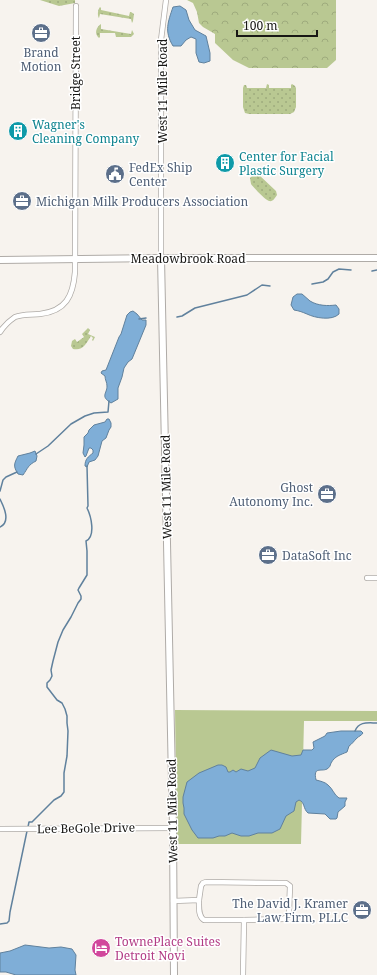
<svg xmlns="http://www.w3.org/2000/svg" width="377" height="975" font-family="'Noto Serif',serif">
  <defs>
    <pattern id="grass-dots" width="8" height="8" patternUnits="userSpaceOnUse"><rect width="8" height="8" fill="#b9c892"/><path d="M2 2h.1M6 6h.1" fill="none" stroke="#9eab7d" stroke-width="1.8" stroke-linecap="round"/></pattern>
    <pattern id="forest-crowns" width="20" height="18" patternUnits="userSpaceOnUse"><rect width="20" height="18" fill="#b9c892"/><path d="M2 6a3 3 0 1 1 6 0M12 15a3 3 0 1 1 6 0" fill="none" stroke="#9eab7d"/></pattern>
  </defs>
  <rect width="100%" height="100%" fill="#f7f3ee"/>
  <g fill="url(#grass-dots)">
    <path d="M40,0H75V3L59,6Z"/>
    <path d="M100,7L101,8V10L129,16L130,12H131L134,14L133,21L132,23L131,19L100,14L99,18C97,15 98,9 100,7Z"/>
    <path d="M101,24V29L131,34L132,30L134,34L131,37H116L115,33H100V37L99,38C94,34 96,27 101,24Z"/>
    <path d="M267,84L269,85V88H291V85L292,84L295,86L296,88V107L294,112L290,114H249L245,113L243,107V88L244,85H246L247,88H266Z"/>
    <path d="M258,174L276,191L277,195C275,198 273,202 269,201C265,200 254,188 251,184L250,178L253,175Z"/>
    <path d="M88,328L90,330L88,334L95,337L93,341L92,340L93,338L91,336C86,344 83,351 73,349L71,346L72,341L75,339L77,342L84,337L82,334Z"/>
  </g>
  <path fill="url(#forest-crowns)" d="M187,0H336V60L327,68H249L233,60L215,43V34L203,27L199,23L197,12L193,3Z"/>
  <path fill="#b9c892" d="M175,710L377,711V721H304L301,844H177Z"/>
  <g fill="#7faed7" stroke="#60819d">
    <path d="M180,6L186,10L189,20L195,30L206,36L210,53V61L204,63L199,62L196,53V39L191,37L186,40L181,46H173C164,31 168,22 173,7Z"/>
    <path d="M297,294H302C305,296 307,299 310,301C318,306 328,306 336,305L339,309V314C332,321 315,318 307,314C302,312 300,311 294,310L291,305L293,297Z"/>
    <path d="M133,311L137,314L142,320H146V325L132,359L128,362L124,368L122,377L118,388V399L111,403C100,396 107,394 107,386C107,382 105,380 105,376L101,373L102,371L106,370L119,337L121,334L127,315L130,312Z"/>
    <path d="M107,419H109L111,423V427L109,430L106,438L102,441L98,456L95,460L89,462L87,467L85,466C85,459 88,457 93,453V450L91,448H89L86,456L85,457L83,453L84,445V437L88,433L89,430L94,425L105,422Z"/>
    <path d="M35,451L37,456L36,461C28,465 28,468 23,475L18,474C13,466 14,464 18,456L30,453Z"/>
    <path d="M341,731H361L363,733C361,736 359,736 357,738C354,741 352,744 349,746L347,752C340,755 335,756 331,763C330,766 330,767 327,769C321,772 313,766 316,780C320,781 325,782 328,785C333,789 334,795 339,798H347L345,802V806L338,812L337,818L336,819H330L325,814L308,813C303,809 305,802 299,800L296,802L294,811L286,816L280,829L272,833H258L249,836H241L232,833L225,836H219L213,838H198L192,830L184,814V808L183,803V797L187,782L199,773L218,765H222L226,767L228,772H230L233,770L236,772L241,769L248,771L255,768L260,758L271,750L292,756L301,755L303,750H312L314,748L313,742L325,736L327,733Z"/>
    <path d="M25,945L49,948L61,947L72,949L76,955L75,970L76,975H16L6,972H0V953L10,951Z"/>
  </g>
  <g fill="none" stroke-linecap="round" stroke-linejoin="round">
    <g stroke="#60819d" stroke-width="1.5">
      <path d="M372,271L377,270"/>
      <path d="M312,284L323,282L328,279L333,272L339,269L351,270"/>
      <path d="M177,317L182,316L195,308L247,295L262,285L270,286"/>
      <path d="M139,319L146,318"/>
      <path d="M36,454L48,446L71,424L85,416L94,413L108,412L109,401"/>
      <path d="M0,491L3,480L6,477L17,472"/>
      <path d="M0,499C4,507 11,522 0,527"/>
      <path d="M355,731C359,721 368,723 377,723"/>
      <path d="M28,827L29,822H32L54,800L61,796L64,792V773L67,756L68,731L67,723V716L65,709L62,703L57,700L47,687V683L50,680L52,676L51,670L53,661L58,642L63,630L71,617L78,603L81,599V596L78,590L79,588L87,575V551L86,541C96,536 91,516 87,508L88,506L87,466"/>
      <path d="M0,924L7,923L9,921L10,912L27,831"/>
    </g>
    <defs>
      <g id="street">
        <path d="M161,258V40L166,0"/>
        <path d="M0,332C4,326 9,321 15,317C23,314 32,315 40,314C66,311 73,296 75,272L76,6"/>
        <path d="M367,578H377"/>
        <path d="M0,829L173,828"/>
        <path d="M199,900L201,886L203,883L206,882L281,883H286L290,886L289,912L287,917L283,919L244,920"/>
        <path d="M173,901L199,900C199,907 198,916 204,920H244L243,975"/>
      </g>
      <g id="secondary">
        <path d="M161,258L173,828L174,975"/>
        <path d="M0,260L161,258H377"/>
      </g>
    </defs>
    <use href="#street" stroke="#afaba7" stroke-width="6"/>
    <use href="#secondary" stroke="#afaba7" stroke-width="8"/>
    <use href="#street" stroke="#fff" stroke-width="4.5"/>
    <use href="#secondary" stroke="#fff" stroke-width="6"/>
  </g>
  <defs>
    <symbol id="office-disc" viewBox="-11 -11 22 22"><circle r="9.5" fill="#5c6f8a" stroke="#fff"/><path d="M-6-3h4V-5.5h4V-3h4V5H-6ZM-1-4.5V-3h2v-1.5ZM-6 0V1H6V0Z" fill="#fff"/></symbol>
    <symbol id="building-disc" viewBox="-11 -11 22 22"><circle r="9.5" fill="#0f9aa8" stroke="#fff"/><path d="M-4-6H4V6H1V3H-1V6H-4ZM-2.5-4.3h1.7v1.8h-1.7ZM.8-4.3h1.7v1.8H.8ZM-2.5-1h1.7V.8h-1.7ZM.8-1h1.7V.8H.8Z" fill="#fff"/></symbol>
    <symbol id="civic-disc" viewBox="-11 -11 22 22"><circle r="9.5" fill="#5c6f8a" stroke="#fff"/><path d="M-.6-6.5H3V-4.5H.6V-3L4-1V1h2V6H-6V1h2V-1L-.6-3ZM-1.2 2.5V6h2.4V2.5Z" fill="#fff"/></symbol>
    <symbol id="hotel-disc" viewBox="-11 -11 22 22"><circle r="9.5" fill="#d1479c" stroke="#fff"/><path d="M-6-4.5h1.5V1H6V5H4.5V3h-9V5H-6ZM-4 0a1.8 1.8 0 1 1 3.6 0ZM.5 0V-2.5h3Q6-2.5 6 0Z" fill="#fff"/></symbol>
  </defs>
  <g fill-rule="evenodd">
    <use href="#office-disc" x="30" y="22" width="22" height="22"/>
    <use href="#building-disc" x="7" y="120" width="22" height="22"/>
    <use href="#building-disc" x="214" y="152" width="22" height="22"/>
    <use href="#civic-disc" x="104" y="163" width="22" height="22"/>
    <use href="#office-disc" x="11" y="190" width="22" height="22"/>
    <use href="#office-disc" x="316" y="483" width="22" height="22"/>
    <use href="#office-disc" x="257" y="544" width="22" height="22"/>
    <use href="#office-disc" x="351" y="899" width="22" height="22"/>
    <use href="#hotel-disc" x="90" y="937" width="22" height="22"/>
  </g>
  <g text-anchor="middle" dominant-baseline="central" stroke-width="3" stroke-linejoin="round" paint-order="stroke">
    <g font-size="12" fill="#4e5e75" stroke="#fff" text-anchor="start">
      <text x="41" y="52" text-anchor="middle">Brand<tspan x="41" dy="14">Motion</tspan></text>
      <text x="129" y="167">FedEx Ship<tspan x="129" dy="14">Center</tspan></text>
      <text x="36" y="201">Michigan Milk Producers Association</text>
      <text x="313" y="487" text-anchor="end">Ghost<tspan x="313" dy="14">Autonomy Inc.</tspan></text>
      <text x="282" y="555">DataSoft Inc</text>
      <text x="348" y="903" text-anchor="end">The David J. Kramer<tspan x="348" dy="14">Law Firm, PLLC</tspan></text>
    </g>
    <g font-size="12" fill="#181715" stroke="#fff">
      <text transform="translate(75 73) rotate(-90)">Bridge Street</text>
      <text transform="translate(162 91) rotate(-90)">West 11 Mile Road</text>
      <text x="188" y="258">Meadowbrook Road</text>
      <text transform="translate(166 487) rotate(-91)">West 11 Mile Road</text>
      <text transform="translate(172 811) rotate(-91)">West 11 Mile Road</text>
      <text transform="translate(86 828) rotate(-1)">Lee BeGole Drive</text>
    </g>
    <g font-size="12" fill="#0d838f" stroke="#fff" text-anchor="start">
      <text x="32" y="124">Wagner's<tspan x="32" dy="14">Cleaning Company</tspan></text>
      <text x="239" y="156">Center for Facial<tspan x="239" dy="14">Plastic Surgery</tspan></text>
    </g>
    <g font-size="12" fill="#b23c85" stroke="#fff" text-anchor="start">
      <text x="115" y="941">TownePlace Suites<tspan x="115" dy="14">Detroit Novi</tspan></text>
    </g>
  </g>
  <path d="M237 30v6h80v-6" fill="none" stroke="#181715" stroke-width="2"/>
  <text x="243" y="30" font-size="12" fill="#181715" stroke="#ffffff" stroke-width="3" paint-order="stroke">100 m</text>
</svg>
